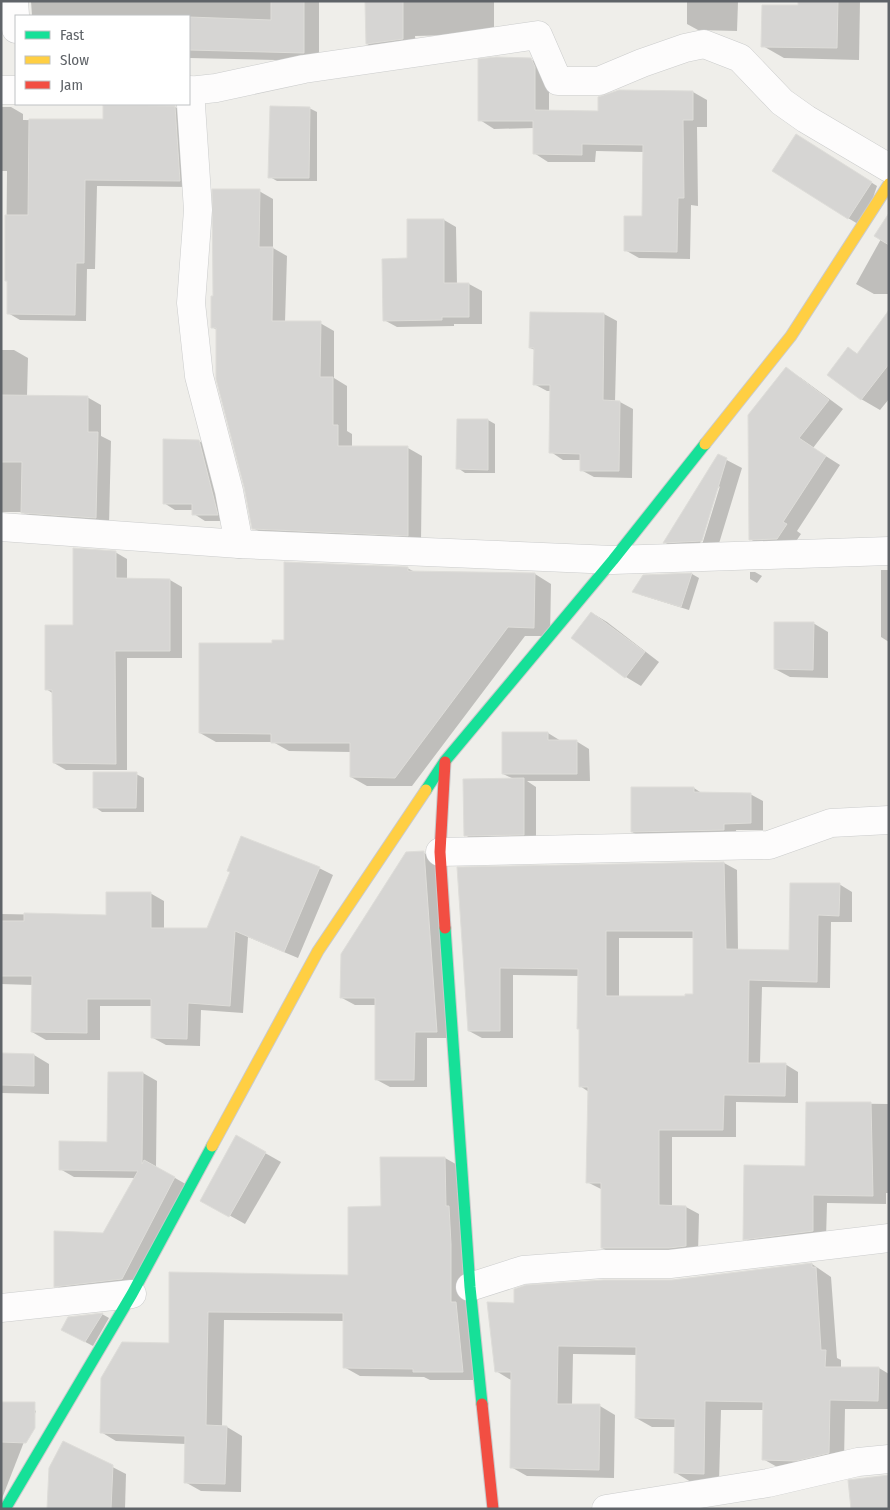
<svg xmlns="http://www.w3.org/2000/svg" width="890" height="1510" font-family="'Fira Sans Condensed',sans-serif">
  <rect width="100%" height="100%" fill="#efeeea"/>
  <g fill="#0003" fill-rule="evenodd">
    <path d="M31,1H319V61L189,58V16H32Z"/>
    <path d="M366,1H494V34L415,36L416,46L380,51L367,44Z"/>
    <path d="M687,1L738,2L737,31L698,30L687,24Z"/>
    <path d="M800,1H860L859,60L784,58L763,46L800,6Z"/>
    <path d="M530,59L545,67L549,76V111L599,112L693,92L707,100V127H697L698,206L691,205L690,259L639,258L625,250L644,217V152L596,151L595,162H548L534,153V128L494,129L480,120Z"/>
    <path d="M1,107H11L23,114V120L104,121L175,107L187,114L192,187L97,186L95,269H87L86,321L20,320L8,313L9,282L6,281L7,171H1Z"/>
    <path d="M309,108L317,112V181H277L270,177Z"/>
    <path d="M812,145L877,186L863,227L848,218Z"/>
    <path d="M259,191L273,199V248L287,256L285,322L320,323L334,331V378L347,386V431L352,434V447L408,448L422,456L421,543L267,536L253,528L217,330L212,327L214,298Z"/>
    <path d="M889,216V294H874L856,284L881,239Z"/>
    <path d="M444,220L456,227L457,284H469L482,291V324H454V326L397,327L384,320L408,260Z"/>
    <path d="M889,312V399L880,410L861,399L849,349L858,354Z"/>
    <path d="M604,314L617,321L615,402H620L633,409L632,478L594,477L581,470L582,460H563L551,452L552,391H547L534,384L535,350L530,348Z"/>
    <path d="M1,350H14L28,358L27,396L87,397L101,405V436L111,441L109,525L36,520L22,512H1Z"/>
    <path d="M786,369L801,378L843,409L813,448L840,465L797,531L801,534L792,547L765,548L750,539Z"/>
    <path d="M488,420L495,424V473H465L458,468Z"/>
    <path d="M199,441L211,448L229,521H205L194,514V510H175L164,503Z"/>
    <path d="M719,456L742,468L717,550L679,551L664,542ZM720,486L701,548L699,547L716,490Z"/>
    <path d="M115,552L127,559V579L170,580L182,587V658H127V770H66L54,763V694L46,689L74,626Z"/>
    <path d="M407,568L415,572L535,574L551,584L550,636H525L412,786H367L351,777V752L289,751L273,742H216L200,733L274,644L285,641Z"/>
    <path d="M881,570H889V642L881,637Z"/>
    <path d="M750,572H755L762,576L757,583L750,579Z"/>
    <path d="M692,574L699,578L689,610L641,595L634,591Z"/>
    <path d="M592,613L607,622L659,662L641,686L626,677L573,638Z"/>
    <path d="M813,623L828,632V678L790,677L775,669Z"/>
    <path d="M548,733L561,741H576L589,749L590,781H527L536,787V841L477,842L465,835L514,779L503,774Z"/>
    <path d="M136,774L144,778V812H102L95,807Z"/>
    <path d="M694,788L703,794H750L763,801V830H736L737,837L645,839L632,832Z"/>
    <path d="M424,853L437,860L450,1038H427V1087H390L377,1080V1005H355L342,998Z"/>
    <path d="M724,863L737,870L738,950L790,951L839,884L852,892V922H831L830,988L762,987L760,1064H785L798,1072V1103L736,1102V1137H672V1207H686L699,1214L698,1253L615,1255L602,1248L603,1190L587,1182L589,1092L580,1086L579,976L513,975V1038H482L469,1031L458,868ZM619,938H694V995L686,998L619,997Z"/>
    <path d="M319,868L333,875L298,958L248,937L243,1013L201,1010L200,1046L166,1045L153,1038L152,1006H100V1040H46L32,1032L33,985L1,984V914L107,916L150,893L164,901V929H208Z"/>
    <path d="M1,1054L34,1055L49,1064V1094L1,1093Z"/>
    <path d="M109,1073H143L157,1081L156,1167L189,1186L136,1287L70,1294L56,1286L104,1234L135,1178L74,1177L60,1169L108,1143Z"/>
    <path d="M808,1103L889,1104V1193H886V1204L827,1203L826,1239L759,1247L745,1239L806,1167Z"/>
    <path d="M237,1137L281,1162L245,1224L202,1200Z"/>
    <path d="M382,1158H445L461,1167L478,1380H430L424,1377L360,1376L344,1367L345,1321L224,1320L222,1427H227L242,1436L241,1492L201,1491L185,1482L186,1444L116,1441L101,1432L170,1344L171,1274L349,1276L382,1208Z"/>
    <path d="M812,1264L831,1277L837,1358L841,1360V1368H879L889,1374V1409H845L844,1461L779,1468L763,1459L764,1410H721L719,1482H691L676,1473V1427H652L636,1418L637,1355L573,1354L572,1405L600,1406L615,1415L614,1478L527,1476L511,1467V1380L496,1371L515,1304L672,1281Z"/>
    <path d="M102,1314L109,1318L93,1346L70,1334L69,1318Z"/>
    <path d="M1,1403H22L36,1411L1,1501Z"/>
    <path d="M64,1442L126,1474L125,1509H49L50,1466Z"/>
    <path d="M256,1508H330L332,1509H256Z"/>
  </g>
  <g fill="#d6d5d3" stroke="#deddd9" fill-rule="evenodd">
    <path d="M271,1H304V53L189,50V17L271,20Z"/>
    <path d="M365,1H403V39L366,44Z"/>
    <path d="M798,1H838L837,48L761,47L762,5H798Z"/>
    <path d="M496,57L531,58L535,67V110L598,111V97L619,90L693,91V120H683L684,198H678L677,252L624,251V216H642L643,145L582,144V155L533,154V121H478V59Z"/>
    <path d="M103,105L175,106L180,181L85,180L84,263H76L75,315L7,314V281H5V215H28L29,119H103Z"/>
    <path d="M270,106L310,107L309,178H268Z"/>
    <path d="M796,134L872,182L848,219L772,171Z"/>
    <path d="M212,189H260L259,247H273L272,321H321L320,377H333V425H338V446H408V536L252,529L244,487L216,379V328H211V296H213Z"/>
    <path d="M889,213V245L874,236Z"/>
    <path d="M407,219H444V283H469V317H442V320L383,321L382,259L407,258Z"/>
    <path d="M889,310V364L861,400L827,375L848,347L857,354Z"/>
    <path d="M530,312L604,313L603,400L620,401L619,471H580V454L549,453L550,385H533L534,348H529Z"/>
    <path d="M786,367L829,400L799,438L826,456L783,522L787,524L777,539L749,540L748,415Z"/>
    <path d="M1,395L88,396V432H98L96,518L21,513L22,462H1Z"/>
    <path d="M457,419H488V470L456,469Z"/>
    <path d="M163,439L199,440L218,515H192V504H163Z"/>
    <path d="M718,454L727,458L702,541L663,543Z"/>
    <path d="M73,548L116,551V578L170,579V651H115L116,764L53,763L52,690H45V625H73Z"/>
    <path d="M284,562L408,567V571L535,573L534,628L508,627L395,778L350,777V743H271V734L199,733V643H272V640H284Z"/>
    <path d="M692,573L681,607L632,592L643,575Z"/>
    <path d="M591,612L645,652L625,678L571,638Z"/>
    <path d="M774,622H814L813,670L774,669Z"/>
    <path d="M502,732H548V740H577V774H502Z"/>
    <path d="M93,772H137L136,808H93Z"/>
    <path d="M524,778V835L464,836L463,779Z"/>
    <path d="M631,787H694V792L751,793V823L724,824V830L631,832Z"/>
    <path d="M241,836L320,867L284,952L235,931L230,1006L188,1003L187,1039L151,1038V999H87V1033L31,1032L32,976H1V921H24V913L106,915V892H151V928H207L230,872L227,871Z"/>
    <path d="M424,851L437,1032H415L414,1080H375V998H340L341,954L406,852Z"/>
    <path d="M724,862L726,949L789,950L790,883H840L839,916L818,915L817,982L749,980L748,1063H786L785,1096L724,1095L723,1130H659V1205L686,1206V1246L669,1248H601V1183H586L588,1087H579V1029H577L578,969L500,968V1031H468L457,867ZM606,931H693V994H685V996H606Z"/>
    <path d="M1,1053L34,1054V1086L1,1085Z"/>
    <path d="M108,1072H143L142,1164L144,1160L175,1177L122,1279L54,1287V1231L103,1233L138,1171L59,1170V1141L107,1142Z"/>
    <path d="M806,1102H871L873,1196L813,1195V1231L743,1240L744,1165L805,1166Z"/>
    <path d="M236,1135L266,1152L229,1217L200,1201Z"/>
    <path d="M380,1157H445L446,1206H449L451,1244V1302H456L463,1372H413V1369L343,1368V1313L208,1312L206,1425L227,1426L225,1484L184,1483L185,1436L100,1433L101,1378L122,1342L169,1343V1272L348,1275V1207L381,1206Z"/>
    <path d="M812,1263V1267H816L821,1350H826L825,1367H879L878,1401L830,1400L829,1453L796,1461L762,1460L763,1402L705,1401L704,1474L674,1473L675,1419L635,1418L636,1347L558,1346L557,1404H600L599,1470L510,1468L511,1372H495L487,1302L514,1303V1289L526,1285L604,1280H672Z"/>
    <path d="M103,1313L85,1342L61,1330L68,1317Z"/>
    <path d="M1,1402H35V1428L26,1443L1,1442Z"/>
    <path d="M63,1441L113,1465L111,1509H47L49,1468Z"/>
    <path d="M889,1475V1509H851L848,1480Z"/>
  </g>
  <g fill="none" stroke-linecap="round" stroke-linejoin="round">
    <defs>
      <g id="street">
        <path d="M14,1L16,29"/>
        <path d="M1,90H16"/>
        <path d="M190,90L198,210L191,303L199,376L229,491L239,544"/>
        <path d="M189,91L216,88L304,69L538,35L558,81H599L642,63L685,48L704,44L740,58L782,102L806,119L889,168"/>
        <path d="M1,527L239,544L613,560L889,551"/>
        <path d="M440,852L769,845L831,823L889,820"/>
        <path d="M470,1287L523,1270L603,1264H670L889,1238"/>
        <path d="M1,1308L132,1294"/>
        <path d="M606,1509L768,1483L858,1462L889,1459"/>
      </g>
      <g id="fast">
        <path d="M426,790L445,761L613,560L705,444"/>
        <path d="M445,928L470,1287L482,1404"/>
        <path d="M5,1509L132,1294L212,1146"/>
      </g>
      <g id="slow">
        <path d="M705,444L791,336L889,184"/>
        <path d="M212,1146L318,951L426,790"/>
      </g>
      <g id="jam">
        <path d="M445,762L440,852L445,928"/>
        <path d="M482,1404L493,1509"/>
      </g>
    </defs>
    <use href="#street" stroke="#cbcccc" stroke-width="29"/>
    <use href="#fast" stroke="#cacacb" stroke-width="13"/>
    <use href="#slow" stroke="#cacacb" stroke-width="13"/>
    <use href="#jam" stroke="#cacacb" stroke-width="13"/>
    <use href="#street" stroke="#fdfcfc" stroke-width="28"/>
    <use href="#fast" stroke="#16e098" stroke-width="11"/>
    <use href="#slow" stroke="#ffcf43" stroke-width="11"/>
    <use href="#jam" stroke="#f24e42" stroke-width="11"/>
  </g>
  <rect width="890" height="1510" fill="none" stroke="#5f6368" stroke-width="5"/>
  <rect x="15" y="15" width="175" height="90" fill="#ffffff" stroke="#bfc1c3"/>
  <rect x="25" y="31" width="25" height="8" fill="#16e098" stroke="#bfc1c3"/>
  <text x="60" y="40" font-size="15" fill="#5f6368">Fast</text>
  <rect x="25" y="56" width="25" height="8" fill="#ffcf43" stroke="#bfc1c3"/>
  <text x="60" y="65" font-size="15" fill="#5f6368">Slow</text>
  <rect x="25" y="81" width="25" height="8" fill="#f24e42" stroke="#bfc1c3"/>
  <text x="60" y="90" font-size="15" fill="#5f6368">Jam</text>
</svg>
